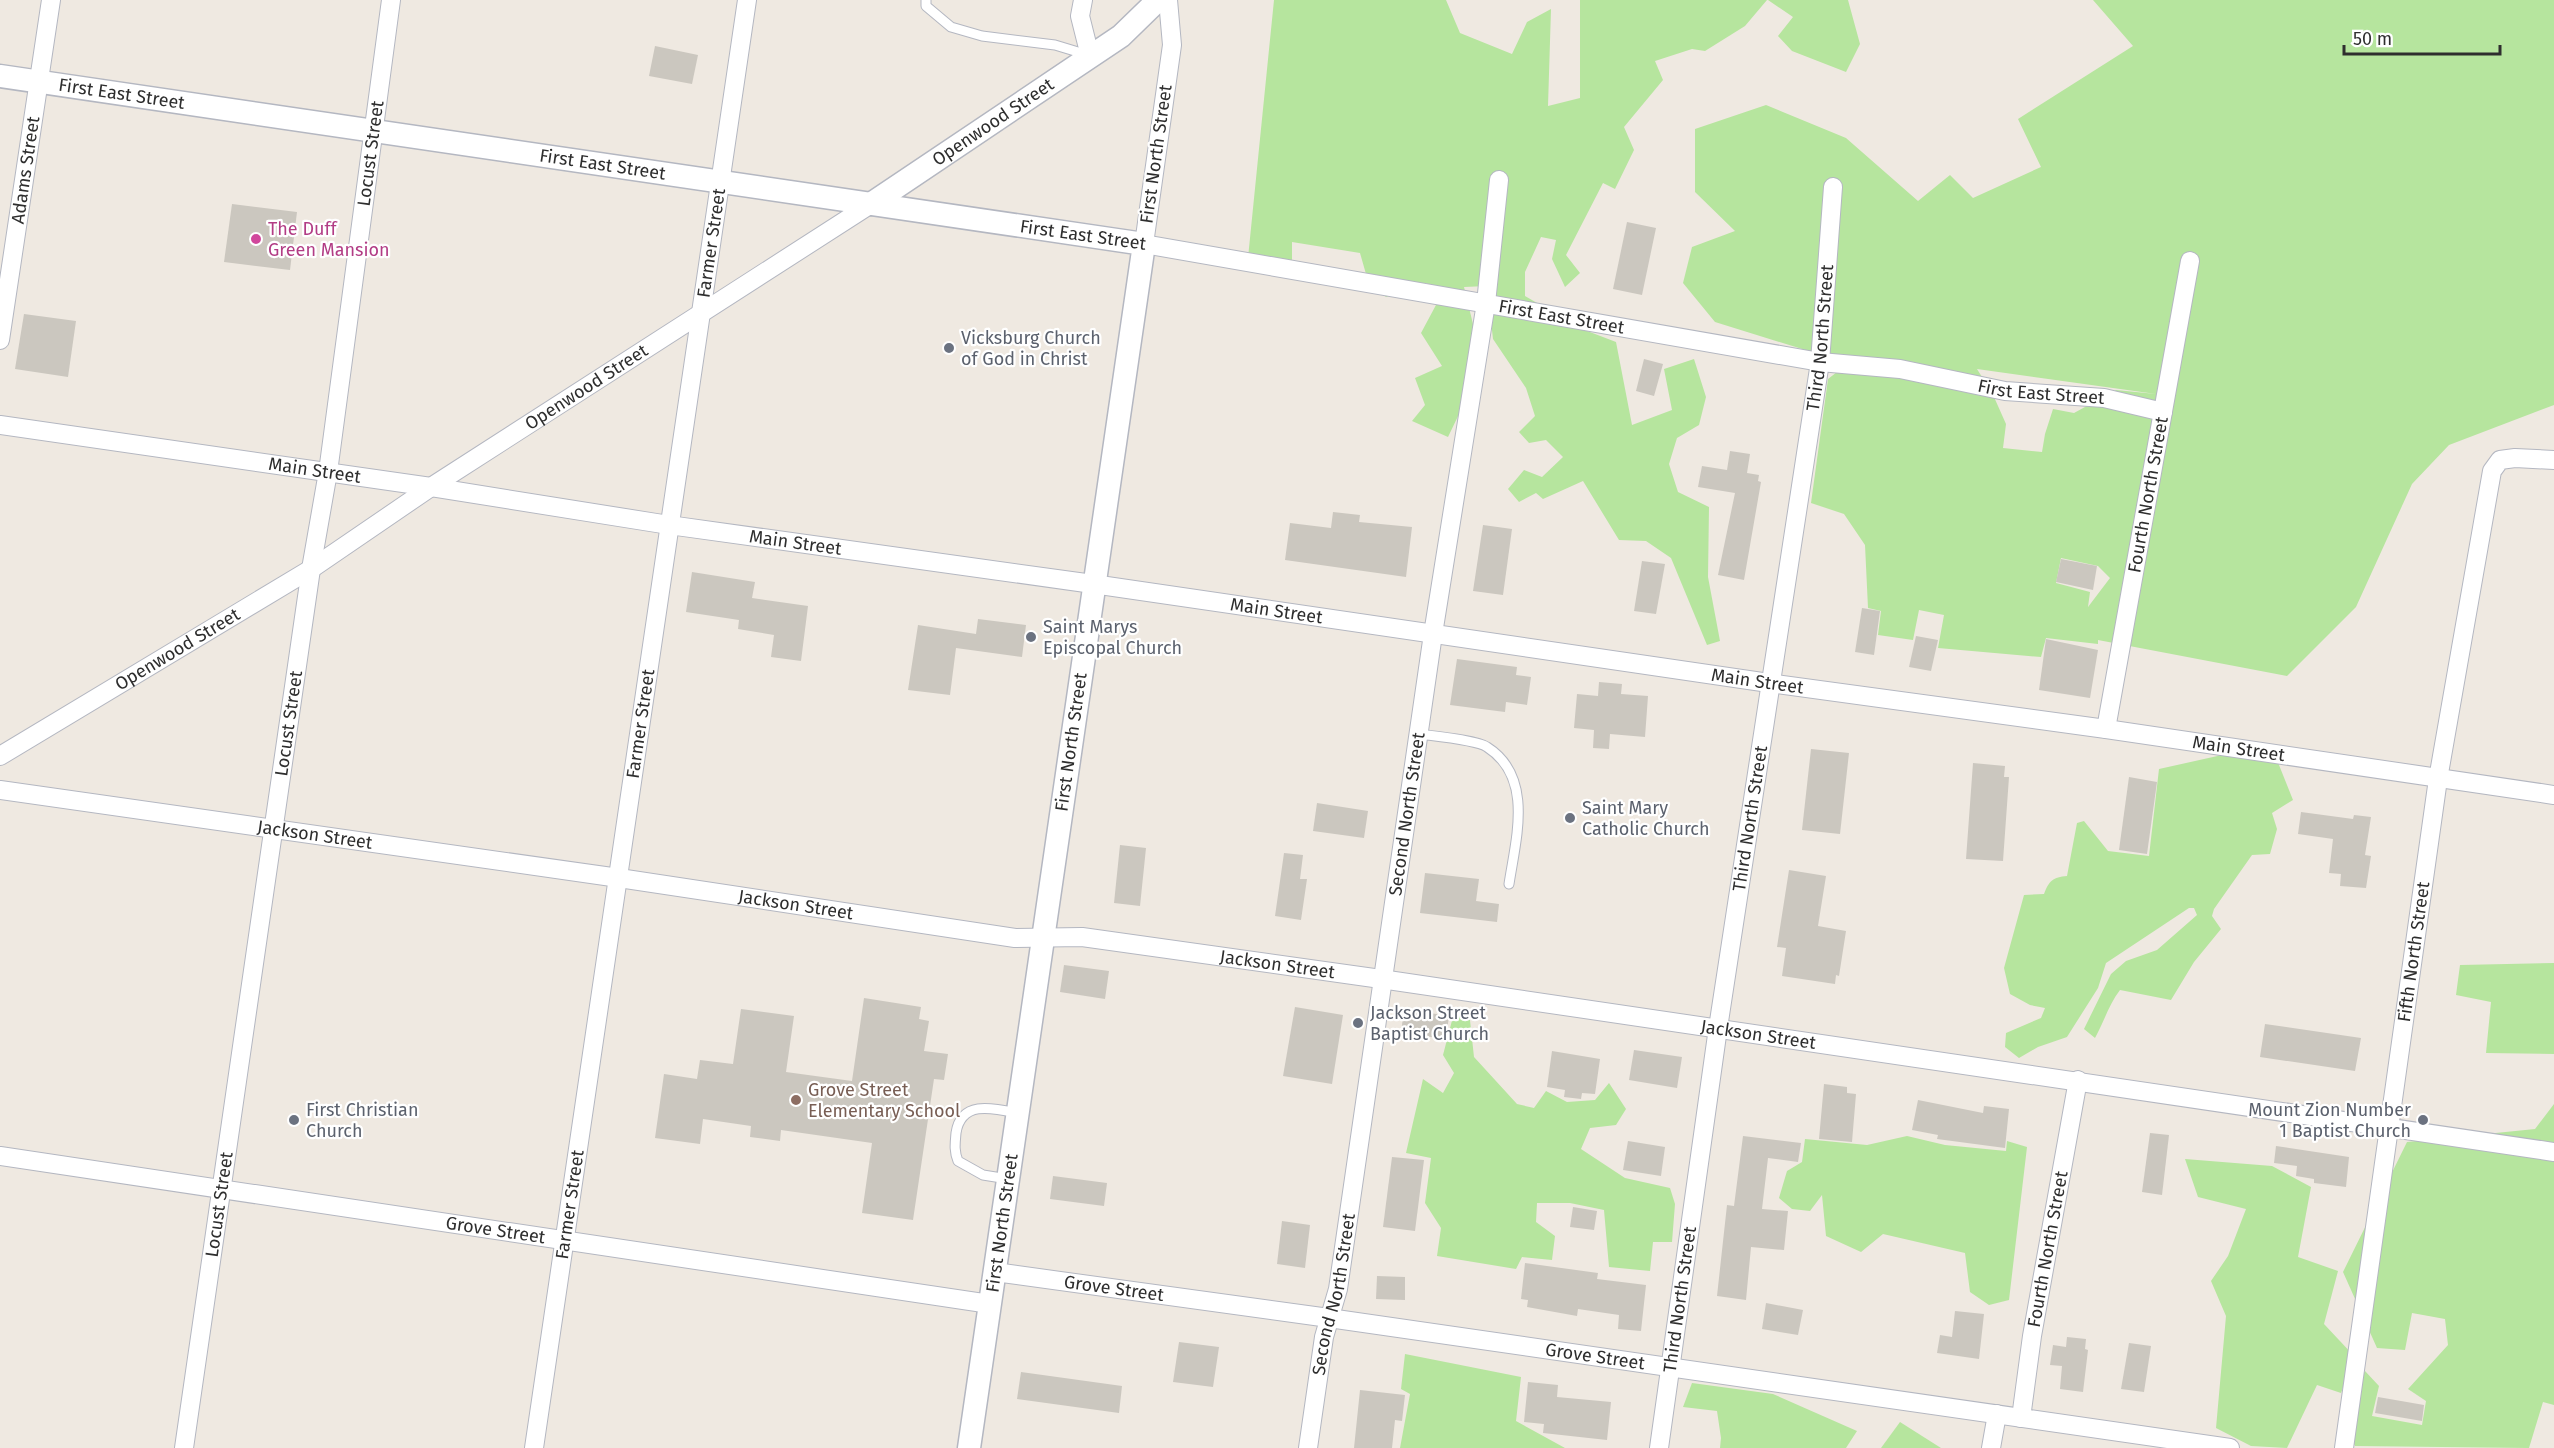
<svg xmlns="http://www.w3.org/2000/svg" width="2554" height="1448" font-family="'Fira Sans',sans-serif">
  <rect width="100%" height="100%" fill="#efe9e1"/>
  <g fill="#b6e59e" fill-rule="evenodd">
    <path d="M1274,0H1446L1460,33L1512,54L1527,22L1551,9L1548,106L1580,98V0H1767L1745,26L1705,51L1692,49L1655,61L1663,80L1624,127L1634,150L1615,189L1603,183L1566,255L1580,273L1565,287L1552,259L1556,240L1541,237L1525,272V296L1582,329L1616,342L1632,425L1672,410L1664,369L1694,359L1706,397L1699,425L1677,438L1669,464L1678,492L1709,507L1708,577L1720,641L1707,645L1671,558L1646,541L1619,540L1583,481L1543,499L1536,493L1519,502L1508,489L1524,470L1542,477L1563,457L1546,440L1529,443L1519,432L1535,416L1526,388L1493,339L1487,286L1464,287L1480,353L1473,385L1448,437L1412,421L1425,405L1415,378L1442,366L1421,333L1436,305L1427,283L1386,297L1368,281L1360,253L1292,242V269L1248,258Z"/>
    <path d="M1768,0H1848L1860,44L1846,72L1792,51L1778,36L1793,17Z"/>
    <path d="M2093,0H2554V405L2449,445L2412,484L2356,607L2287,676L2098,640V644L2046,638L2041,657L1938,648L1944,615L1919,610L1913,640L1878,635L1881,611L1868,608L1865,545L1844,514L1811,503L1828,379L1846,365L1990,388L2006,424L2003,448L2042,452L2045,434L2053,409L2074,413L2116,390L2156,394L1977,369L1987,385L1844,362L1715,322L1683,283L1692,247L1735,231L1695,192V129L1766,105L1846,138L1918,201L1950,175L1973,198L2041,167L2018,119L2133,46ZM2061,558L2098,566L2110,578L2088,607L2090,592L2056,583Z"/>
    <path d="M2231,753L2277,760L2293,800L2272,813L2277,829L2270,854L2252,855L2214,909L2212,916L2221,929L2194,962L2171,1000L2120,990C2109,1004 2104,1022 2095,1038L2084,1029L2111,974L2126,961L2157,950L2197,915L2194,908H2189L2106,963L2098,988L2067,1037L2038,1047L2019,1058L2005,1047L2006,1033L2041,1018L2045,1008L2030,1005L2010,994L2004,968L2024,895L2044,894C2049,881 2053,877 2067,876L2077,823L2084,821L2108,851L2149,856L2159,769Z"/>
    <path d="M2554,963V1054L2486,1053L2491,1002L2456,995L2460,965Z"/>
    <path d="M1455,1009L1469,1011L1474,1057L1517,1104L1534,1108L1546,1091L1567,1102L1595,1100L1609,1083L1626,1109L1616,1125L1590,1128L1581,1149L1625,1178L1670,1188L1675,1204L1672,1242H1653L1650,1271L1609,1267L1604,1210L1570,1203H1537L1536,1222L1555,1236L1552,1260L1522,1257L1516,1269L1437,1256L1441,1228L1425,1203L1431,1158L1406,1153L1423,1079L1443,1093L1454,1073L1443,1055Z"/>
    <path d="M2554,1104V1405L2543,1402L2529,1448L2355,1446L2341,1419L2365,1371L2379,1386L2372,1416L2422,1425L2426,1401L2408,1389L2448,1345L2445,1319L2412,1313L2405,1350L2377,1348L2343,1272L2407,1142L2535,1129Z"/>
    <path d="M1907,1136L1945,1145L2006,1151L2007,1141L2027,1147L2009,1300L1989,1305L1970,1292L1965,1253L1883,1234L1861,1252L1826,1236L1822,1195L1810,1211L1792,1209L1779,1198L1787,1171L1802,1162L1805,1139L1867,1145Z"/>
    <path d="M2185,1159L2272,1166L2311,1187L2298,1257L2338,1271L2324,1324L2354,1356L2341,1393L2317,1385L2287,1448L2251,1446L2216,1428L2226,1316L2211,1281L2228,1256L2246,1209L2198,1197Z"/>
    <path d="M1405,1354L1521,1377L1516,1421L1565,1448H1400L1410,1394L1401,1389Z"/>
    <path d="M1692,1383L1773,1394L1857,1431L1846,1448H1720L1721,1438L1717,1411L1683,1407Z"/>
    <path d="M1900,1422L1941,1448H1881Z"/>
  </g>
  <g fill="#cbc7bf">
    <path d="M655,46L698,55L692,84L649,76Z"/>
    <path d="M232,204L297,212L290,270L224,262Z"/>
    <path d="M1627,222L1656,228L1642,295L1613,289Z"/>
    <path d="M24,314L76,321L68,377L15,369Z"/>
    <path d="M1644,359L1663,364L1654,396L1636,391Z"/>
    <path d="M1730,451L1750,454L1747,473L1759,475L1758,481L1761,482L1744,580L1718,575L1735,493L1698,487L1702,466L1727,470Z"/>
    <path d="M1333,512L1360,515L1359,522L1412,527L1406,577L1285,560L1290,523L1331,528Z"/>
    <path d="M1483,525L1512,529L1503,595L1473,591Z"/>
    <path d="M2061,559L2097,566L2093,590L2056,582Z"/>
    <path d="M1642,561L1665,564L1656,614L1634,611Z"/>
    <path d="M692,572L755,582L752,598L808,606L801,661L771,657L774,635L738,629L739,620L686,612Z"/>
    <path d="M1862,608L1880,611L1874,655L1855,652Z"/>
    <path d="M978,619L1026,625L1022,657L956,648L950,695L908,690L918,625L976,634Z"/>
    <path d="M1916,636L1938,640L1931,671L1909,667Z"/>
    <path d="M2046,639L2098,650L2090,698L2039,690Z"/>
    <path d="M1457,659L1517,667L1516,675L1531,677L1527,705L1506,702L1505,712L1450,705Z"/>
    <path d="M1599,682L1622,684L1621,694L1648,696L1645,737L1610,734L1609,749L1593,748L1594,730L1574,728L1577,694L1598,696Z"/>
    <path d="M1811,749L1849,753L1840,834L1802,830Z"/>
    <path d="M1973,763L2005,766L2004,777H2009L2003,861L1966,859Z"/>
    <path d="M2129,777L2157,782L2147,854L2119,850Z"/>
    <path d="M1317,803L1368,811L1364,838L1313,831Z"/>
    <path d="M2301,812L2353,819L2354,815L2371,817L2365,855L2371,856L2366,888L2340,886L2341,874L2329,873L2333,839L2298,834Z"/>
    <path d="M1120,845L1146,848L1140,906L1114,903Z"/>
    <path d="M1284,853L1303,855L1300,879H1307L1301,920L1275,916Z"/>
    <path d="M1789,870L1826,876L1818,926L1846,931L1839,976L1836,975L1835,984L1782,976L1786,948L1777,947Z"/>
    <path d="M1425,873L1479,879L1476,901L1499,904L1497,922L1420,913Z"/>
    <path d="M1064,965L1109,971L1105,999L1060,992Z"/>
    <path d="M864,998L921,1007L919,1019L929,1021L924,1051L948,1054L944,1080L934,1079L913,1220L862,1213L872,1143L781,1130L780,1141L750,1137L751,1126L703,1119L700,1144L655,1138L664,1074L697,1079L700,1060L733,1064L741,1009L794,1016L786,1072L852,1081Z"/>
    <path d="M1295,1007L1343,1015L1332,1084L1283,1076Z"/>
    <path d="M1404,1009L1449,1016L1446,1039L1401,1033Z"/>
    <path d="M2265,1024L2361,1038L2355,1071L2260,1057Z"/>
    <path d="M1634,1050L1682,1057L1677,1088L1629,1080Z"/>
    <path d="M1552,1051L1600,1059L1595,1094L1582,1093L1581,1099L1564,1097L1565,1090L1547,1087Z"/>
    <path d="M1824,1084L1847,1087V1093L1856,1094L1852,1142L1819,1139Z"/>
    <path d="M1918,1100L1983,1113L1984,1106L2009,1109L2005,1148L1937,1139L1938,1135L1912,1130Z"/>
    <path d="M2150,1133L2169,1135L2162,1195L2142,1192Z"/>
    <path d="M1743,1136L1801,1143L1798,1162L1768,1158L1762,1209L1788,1211L1784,1250L1751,1247L1746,1300L1717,1296L1727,1205L1734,1206Z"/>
    <path d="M1628,1141L1665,1147L1661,1176L1623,1170Z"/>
    <path d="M2276,1146L2349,1157L2346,1187L2314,1183V1179L2296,1176L2297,1166L2274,1163Z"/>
    <path d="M1392,1157L1424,1160L1415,1231L1383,1227Z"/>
    <path d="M1053,1176L1107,1183L1104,1206L1050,1199Z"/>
    <path d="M1573,1207L1597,1211L1594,1230L1570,1227Z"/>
    <path d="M1282,1221L1310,1225L1305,1268L1277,1264Z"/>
    <path d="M1525,1263L1598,1273L1597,1279L1646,1285L1641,1331L1618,1329L1619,1315L1578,1309L1577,1316L1527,1307L1528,1300L1521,1299Z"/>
    <path d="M1377,1276L1405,1277V1300L1376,1299Z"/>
    <path d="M1766,1303L1803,1310L1798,1335L1762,1329Z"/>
    <path d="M1955,1311L1984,1314L1979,1359L1937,1353L1940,1335L1952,1337Z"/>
    <path d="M2067,1337L2086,1339L2085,1349L2088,1350L2083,1392L2060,1389L2062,1366L2050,1365L2053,1345L2066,1347Z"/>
    <path d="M1179,1342L1219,1347L1213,1387L1173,1382Z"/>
    <path d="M2129,1343L2151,1346L2144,1392L2121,1389Z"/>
    <path d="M1021,1372L1122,1386L1119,1413L1017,1399Z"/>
    <path d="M1528,1382L1558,1385L1557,1397L1611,1402L1607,1440L1543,1433L1544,1424L1524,1422Z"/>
    <path d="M1360,1390L1405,1395L1402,1421L1395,1420L1392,1448H1354Z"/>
    <path d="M2378,1397L2424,1405L2422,1421L2375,1413Z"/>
  </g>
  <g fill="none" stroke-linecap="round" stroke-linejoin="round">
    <defs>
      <g id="service">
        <path d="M926,0V6L951,27L982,36L1055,45L1088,55"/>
        <path d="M1419,734C1433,736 1477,740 1487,747C1534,777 1516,838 1509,884"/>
        <path d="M1008,1179L983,1175L958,1161C954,1151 955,1144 956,1133C961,1100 993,1108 1017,1113"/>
      </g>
      <g id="minor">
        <path d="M1083,0L1080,16L1090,56"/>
        <path id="s1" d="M1168,0L1172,45L1144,244L1820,362L1900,369L2005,391L2104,398L2163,412"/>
        <path id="s2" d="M0,340L51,0"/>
        <path id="s3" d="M0,425L431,487L669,525L1093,584L1769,683L2106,729L2554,795"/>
        <path id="s4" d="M2106,729L2190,261"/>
        <path id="s5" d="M0,756L311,569L431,487L871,204"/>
        <path id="s6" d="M0,790L619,878L1015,938L1082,937L1381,979L2554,1152"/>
        <path id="s7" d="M0,1156L990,1304"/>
        <path id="s8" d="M995,1272L1329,1318L2230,1448"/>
        <path id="s9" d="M2021,1418L2032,1336L2078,1080"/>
        <path id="s10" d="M184,1448L311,569L328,472L391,0"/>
        <path id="s11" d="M534,1448L747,0"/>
        <path id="s12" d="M1308,1448L1324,1337L1338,1289L1433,634L1486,303L1499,180"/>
        <path id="s13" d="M1659,1448L1718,1028L1820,362L1833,187"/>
        <path d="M1991,1448L1997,1414"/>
        <path id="s14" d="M2344,1448L2438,779L2492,471L2500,460L2515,458L2554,460"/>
      </g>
      <g id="tertiary">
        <path id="s15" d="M0,76L1144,244L969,1448"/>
        <path id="s16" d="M871,204L1121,36L1158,0"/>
      </g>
    </defs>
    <use href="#service" stroke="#b4b7c1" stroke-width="11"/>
    <use href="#minor" stroke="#b4b7c1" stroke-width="20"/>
    <use href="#tertiary" stroke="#b4b7c1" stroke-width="25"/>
    <use href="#service" stroke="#fff" stroke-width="9"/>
    <use href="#minor" stroke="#fff" stroke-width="18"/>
    <use href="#tertiary" stroke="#fff" stroke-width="22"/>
  </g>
  <circle fill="#d1479c" stroke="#fff" stroke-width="2" cx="256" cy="239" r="6"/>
  <g fill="#6b7280" stroke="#fff" stroke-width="2">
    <circle cx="949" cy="348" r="6"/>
    <circle cx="1031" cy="637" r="6"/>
    <circle cx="1570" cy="818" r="6"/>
    <circle cx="1358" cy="1023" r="6"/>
    <circle cx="294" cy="1120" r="6"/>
    <circle cx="2423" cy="1120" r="6"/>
  </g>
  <circle fill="#8d6e63" stroke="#fff" stroke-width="2" cx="796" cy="1100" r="6"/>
  <g text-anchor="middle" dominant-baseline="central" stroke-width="4.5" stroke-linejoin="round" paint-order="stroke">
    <g font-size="18" fill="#2e2e2e" stroke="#fff">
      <text stroke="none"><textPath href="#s15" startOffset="123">First East Street</textPath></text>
      <text stroke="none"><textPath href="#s16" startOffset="147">Openwood Street</textPath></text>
      <text stroke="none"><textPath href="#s10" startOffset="1308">Locust Street</textPath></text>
      <text transform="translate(1156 154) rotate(-82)">First North Street</text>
      <text stroke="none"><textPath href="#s15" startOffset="609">First East Street</textPath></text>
      <text stroke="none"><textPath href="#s2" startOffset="172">Adams Street</textPath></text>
      <text transform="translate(1083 235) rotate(8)">First East Street</text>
      <text stroke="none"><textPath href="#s11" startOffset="1218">Farmer Street</textPath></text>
      <text stroke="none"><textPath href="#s1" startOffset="670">First East Street</textPath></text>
      <text stroke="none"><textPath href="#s13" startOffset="1122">Third North Street</textPath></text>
      <text stroke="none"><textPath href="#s5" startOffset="693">Openwood Street</textPath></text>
      <text stroke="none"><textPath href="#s1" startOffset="1156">First East Street</textPath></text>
      <text stroke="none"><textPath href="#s3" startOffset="318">Main Street</textPath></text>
      <text stroke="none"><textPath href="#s4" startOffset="238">Fourth North Street</textPath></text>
      <text stroke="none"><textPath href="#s3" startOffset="804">Main Street</textPath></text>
      <text stroke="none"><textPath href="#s3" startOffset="1290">Main Street</textPath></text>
      <text stroke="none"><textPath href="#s5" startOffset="207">Openwood Street</textPath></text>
      <text stroke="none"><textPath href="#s3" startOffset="1776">Main Street</textPath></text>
      <text stroke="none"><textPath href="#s10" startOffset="732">Locust Street</textPath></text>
      <text stroke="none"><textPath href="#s11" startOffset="732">Farmer Street</textPath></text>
      <text transform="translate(1071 742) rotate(-82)">First North Street</text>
      <text stroke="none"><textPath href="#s3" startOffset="2262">Main Street</textPath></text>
      <text stroke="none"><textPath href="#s12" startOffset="642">Second North Street</textPath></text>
      <text stroke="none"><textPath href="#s13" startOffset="636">Third North Street</textPath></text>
      <text stroke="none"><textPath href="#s6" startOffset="318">Jackson Street</textPath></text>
      <text stroke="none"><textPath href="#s6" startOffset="804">Jackson Street</textPath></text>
      <text stroke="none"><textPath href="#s14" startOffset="501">Fifth North Street</textPath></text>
      <text stroke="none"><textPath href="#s6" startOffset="1290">Jackson Street</textPath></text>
      <text stroke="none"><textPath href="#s6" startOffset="1776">Jackson Street</textPath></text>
      <text stroke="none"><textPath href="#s10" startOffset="246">Locust Street</textPath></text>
      <text stroke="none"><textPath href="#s11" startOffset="246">Farmer Street</textPath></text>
      <text transform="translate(1002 1223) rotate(-82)">First North Street</text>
      <text stroke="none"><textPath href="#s7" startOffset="501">Grove Street</textPath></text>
      <text stroke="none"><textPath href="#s9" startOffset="171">Fourth North Street</textPath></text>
      <text stroke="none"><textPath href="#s8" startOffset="120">Grove Street</textPath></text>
      <text stroke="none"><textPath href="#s12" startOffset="156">Second North Street</textPath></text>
      <text stroke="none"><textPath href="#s13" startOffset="150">Third North Street</textPath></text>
      <text stroke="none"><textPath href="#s8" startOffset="606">Grove Street</textPath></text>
    </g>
    <g font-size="18" fill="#b23c85" stroke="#fff" text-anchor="start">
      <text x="268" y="229">The Duff<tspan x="268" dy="21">Green Mansion</tspan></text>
    </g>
    <g font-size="18" fill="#5b616d" stroke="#fff" text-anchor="start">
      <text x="961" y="338">Vicksburg Church<tspan x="961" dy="21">of God in Christ</tspan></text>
      <text x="1043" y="627">Saint Marys<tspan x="1043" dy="21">Episcopal Church</tspan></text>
      <text x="1582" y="808">Saint Mary<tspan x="1582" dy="21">Catholic Church</tspan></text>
      <text x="1370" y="1013">Jackson Street<tspan x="1370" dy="21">Baptist Church</tspan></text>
      <text x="306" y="1110">First Christian<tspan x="306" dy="21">Church</tspan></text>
      <text x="2411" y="1110" text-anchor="end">Mount Zion Number<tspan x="2411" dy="21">1 Baptist Church</tspan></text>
    </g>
    <g font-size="18" fill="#785e54" stroke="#fff" text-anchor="start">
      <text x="808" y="1090">Grove Street<tspan x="808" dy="21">Elementary School</tspan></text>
    </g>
  </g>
  <path d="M2344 45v9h156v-9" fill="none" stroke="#2e2e2e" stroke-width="3"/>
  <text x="2353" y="45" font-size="18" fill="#2e2e2e" stroke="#ffffff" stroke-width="4.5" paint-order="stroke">50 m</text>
</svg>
